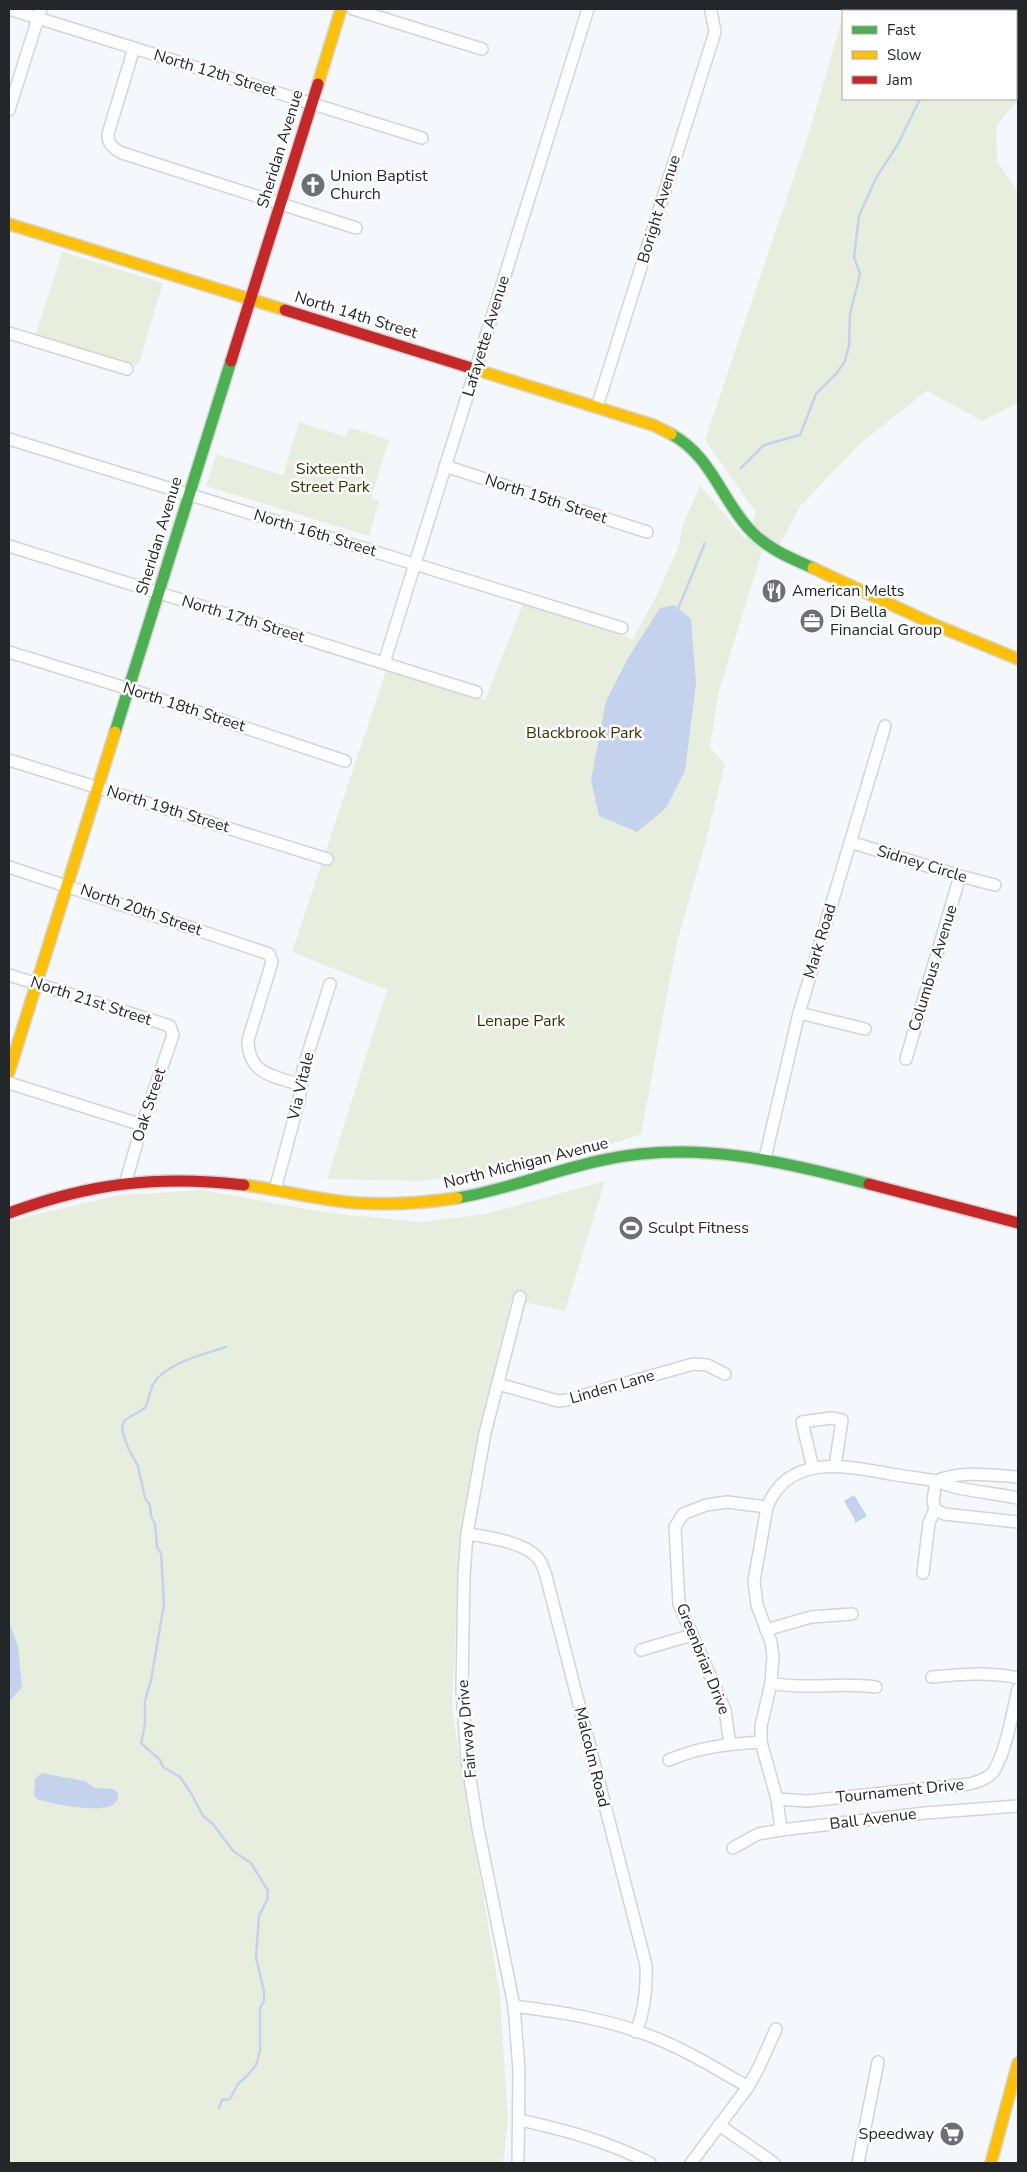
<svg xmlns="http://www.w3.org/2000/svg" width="1027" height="2172" font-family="'Nunito Sans',sans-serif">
  <rect width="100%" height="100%" fill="#f4f8fc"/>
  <g fill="#e8eede">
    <path d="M845,9H1018V100L996,126L997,161L1018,191V403L982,421L927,391L863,441L801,505L779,546L762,551L719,691L710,748L725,764L704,848L677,942L641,1134L618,1142L476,1174L419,1181L327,1179L387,990L292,952L386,671L485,700L523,604L633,639L659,591L678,548L683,525L700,485L745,539L756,513L705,440L810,129L843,16V99H1016V11H845Z"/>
    <path d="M62,252L163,283L138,366L36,334Z"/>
    <path d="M299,422L346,437L349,427L389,440L371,498L379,501L369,536L206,486L216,454L283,475Z"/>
    <path d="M605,1181L565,1311L512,1299L481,1422L460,1534L452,1710L500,1996L508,2120L503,2163H9V1221L119,1195L203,1190L328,1213L421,1222L485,1214Z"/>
  </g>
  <g fill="#c4d2ed">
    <path d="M674,605L691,619L696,684L685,771L666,808L637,832L599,816L591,780L606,701L628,658L660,608Z"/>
    <path d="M854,1495L867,1516L855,1523V1520L844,1501Z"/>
    <path d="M9,1622L18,1646L22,1687L9,1702Z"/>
    <path d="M42,1773L84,1781L95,1788L113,1789L118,1793C118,1798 118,1801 114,1804C102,1814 52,1804 37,1799L34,1795L35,1779Z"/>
  </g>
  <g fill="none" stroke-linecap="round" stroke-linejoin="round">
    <g stroke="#c4d2ed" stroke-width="2.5">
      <path d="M958,11L960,9"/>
      <path d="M741,468L764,445L800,435L816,394L836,374L845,361L849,346L850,314L860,274L854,257L859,216L876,178L898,144L920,99"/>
      <path d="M678,609L705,543"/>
      <path d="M219,2108L222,2100L230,2099L238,2084L247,2076L256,2065L260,2051V2008L264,2001V1992L256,1957L259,1916L267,1900L268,1891L251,1863L233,1851L213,1824L203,1816L191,1793L180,1777L163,1767L160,1760L141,1743L145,1725V1701L151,1680L164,1604L161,1553L157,1547L155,1524L151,1516L150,1505L145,1498L138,1466L128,1448L123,1433L122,1426L125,1420L145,1408C149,1400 149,1391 154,1383C166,1363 205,1354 226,1347"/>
    </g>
    <defs>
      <g id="street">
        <path d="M9,9L422,138"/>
        <path d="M353,9L482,49"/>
        <path d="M134,48L108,134C107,144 114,149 122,153L356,228"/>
        <path d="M9,110L41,9"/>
        <path d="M9,333L127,369"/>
        <path d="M597,407L715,32L711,11"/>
        <path d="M9,439L622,628"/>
        <path d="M445,466L647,532"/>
        <path d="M9,546L476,692"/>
        <path d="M9,652L18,655"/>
        <path d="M22,656L129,689L345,761"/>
        <path d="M384,663L588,9"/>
        <path d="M9,760L327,859"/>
        <path d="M850,842L960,876L995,885"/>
        <path d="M9,867L269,954L272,962L248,1040C248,1074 273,1076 301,1085"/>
        <path d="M9,975L170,1026L173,1035L142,1125L126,1181"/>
        <path d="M799,1013L865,1029"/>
        <path d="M906,1059L960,876"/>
        <path d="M9,1083L142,1125"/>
        <path d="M765,1158L799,1013L885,726"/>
        <path d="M275,1190L299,1100L303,1069L330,984"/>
        <path d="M498,1384L558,1401L567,1400L693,1364L707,1365L725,1374"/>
        <path d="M813,1468L802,1422L831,1418L842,1420L835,1466"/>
        <path d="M936,1481L933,1501L935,1509L944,1514L1018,1522"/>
        <path d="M936,1481C962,1470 990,1475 1018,1477"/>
        <path d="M467,1534C487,1537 528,1542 540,1561C543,1565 544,1571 546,1576L646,1965C647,1988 645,2010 636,2032"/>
        <path d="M923,1573L929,1523L935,1509"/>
        <path d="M766,1630L811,1617L852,1614"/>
        <path d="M641,1650L692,1635"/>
        <path d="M932,1677C962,1674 989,1672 1018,1678"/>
        <path d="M771,1683C806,1690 841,1682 876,1687"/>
        <path d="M730,1744L725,1710L679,1604L675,1527L683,1514L706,1505L727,1502L767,1507"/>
        <path d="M669,1760C699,1747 728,1744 761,1742"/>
        <path d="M777,1799L807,1801L969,1784C978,1782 987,1779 993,1772C1005,1756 1013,1710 1018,1689"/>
        <path d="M781,1830L777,1799L761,1742V1726L771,1683L773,1656L771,1642L757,1605L754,1581L767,1507C789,1453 845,1466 891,1474C906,1477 921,1478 936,1481C943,1483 950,1486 958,1488C978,1492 998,1494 1018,1498"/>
        <path d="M733,1848L758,1834L781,1830L925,1813L1018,1806"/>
        <path d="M514,2006C561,2012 608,2019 653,2037C686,2050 717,2069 748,2087"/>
        <path d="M520,2120C569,2131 606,2141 650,2163"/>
        <path d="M719,2125L774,2163"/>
        <path d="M518,2163L519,2070L514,2006L478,1828L467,1760L462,1690L464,1576L467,1534L485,1433L520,1297"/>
        <path d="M691,2163L748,2087L759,2067L776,2029"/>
        <path d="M858,2163L878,2062"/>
      </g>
      <g id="fast">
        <path d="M671,434C712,456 721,500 751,531C768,549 790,558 813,568"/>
        <path d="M115,732L231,361"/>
        <path d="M457,1198C507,1190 554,1170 603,1160C694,1140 782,1161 869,1184"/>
      </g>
      <g id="slow">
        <path d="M318,84L341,9"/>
        <path d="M9,224L285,310"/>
        <path d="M471,368L653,425L671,434"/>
        <path d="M813,568L933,624L1018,659"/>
        <path d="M9,1072L115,732"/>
        <path d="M244,1185C282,1190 319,1200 357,1203C390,1205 424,1203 457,1198"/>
        <path d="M991,2163L1018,2063"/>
      </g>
      <g id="jam">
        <path d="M285,310L471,368"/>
        <path d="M231,361L318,84"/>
        <path d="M869,1184L1018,1223"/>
        <path d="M9,1213C91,1183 158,1175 244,1185"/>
      </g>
    </defs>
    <use href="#street" stroke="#d1d5d8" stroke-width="14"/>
    <use href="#fast" stroke="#d1d5d8" stroke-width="14"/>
    <use href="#slow" stroke="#d1d5d8" stroke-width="14"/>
    <use href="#jam" stroke="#d1d5d8" stroke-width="14"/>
    <use href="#street" stroke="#fdfeff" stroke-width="11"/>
    <use href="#fast" stroke="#4caf50" stroke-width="11"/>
    <use href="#slow" stroke="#ffc107" stroke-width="11"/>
    <use href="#jam" stroke="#c62828" stroke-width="11"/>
  </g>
  <defs>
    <symbol id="church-disc" viewBox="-11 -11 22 22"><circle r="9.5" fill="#6c7074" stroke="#fff"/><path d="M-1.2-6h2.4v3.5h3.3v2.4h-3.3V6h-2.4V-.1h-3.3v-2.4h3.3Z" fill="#fff"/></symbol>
    <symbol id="restaurant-disc" viewBox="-11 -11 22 22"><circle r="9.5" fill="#6c7074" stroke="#fff"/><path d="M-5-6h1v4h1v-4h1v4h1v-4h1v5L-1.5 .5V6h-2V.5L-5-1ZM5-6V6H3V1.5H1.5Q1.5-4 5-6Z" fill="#fff"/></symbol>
    <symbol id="office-disc" viewBox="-11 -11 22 22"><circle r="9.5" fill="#6c7074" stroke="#fff"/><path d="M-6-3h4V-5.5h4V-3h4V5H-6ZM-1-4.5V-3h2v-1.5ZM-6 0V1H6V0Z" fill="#fff"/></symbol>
    <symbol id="stadium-disc" viewBox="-11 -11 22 22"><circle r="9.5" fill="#6c7074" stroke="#fff"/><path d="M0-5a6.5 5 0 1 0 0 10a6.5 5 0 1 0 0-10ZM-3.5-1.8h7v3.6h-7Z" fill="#fff"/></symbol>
    <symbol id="supermarket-disc" viewBox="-11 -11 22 22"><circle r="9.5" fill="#6c7074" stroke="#fff"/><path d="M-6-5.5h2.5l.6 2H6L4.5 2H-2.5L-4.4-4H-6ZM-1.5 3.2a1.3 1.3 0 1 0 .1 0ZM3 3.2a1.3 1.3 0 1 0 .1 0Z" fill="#fff"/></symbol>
  </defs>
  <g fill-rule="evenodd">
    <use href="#church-disc" x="299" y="171" width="28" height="28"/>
    <use href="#restaurant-disc" x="760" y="577" width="28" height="28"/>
    <use href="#office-disc" x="798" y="607" width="28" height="28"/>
    <use href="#stadium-disc" x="617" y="1214" width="28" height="28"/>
    <use href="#supermarket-disc" x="938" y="2120" width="28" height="28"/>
  </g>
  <g text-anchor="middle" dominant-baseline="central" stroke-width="5" stroke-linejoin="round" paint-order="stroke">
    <g font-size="16" fill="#23272a" stroke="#fff">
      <text transform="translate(215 73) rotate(17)">North 12th Street</text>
      <text transform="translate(280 149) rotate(-73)">Sheridan Avenue</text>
      <text transform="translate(659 209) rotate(-73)">Boright Avenue</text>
      <text transform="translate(356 315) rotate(17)">North 14th Street</text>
      <text transform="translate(486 336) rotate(-73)">Lafayette Avenue</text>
      <text transform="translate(546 499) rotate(18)">North 15th Street</text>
      <text transform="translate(315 533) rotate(17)">North 16th Street</text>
      <text transform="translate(159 536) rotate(-73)">Sheridan Avenue</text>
      <text transform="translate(243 619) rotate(17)">North 17th Street</text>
      <text transform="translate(184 707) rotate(18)">North 18th Street</text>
      <text transform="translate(168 809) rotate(17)">North 19th Street</text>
      <text transform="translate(922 864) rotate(17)">Sidney Circle</text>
      <text transform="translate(141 910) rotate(19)">North 20th Street</text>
      <text transform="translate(820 941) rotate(-73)">Mark Road</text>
      <text transform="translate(933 968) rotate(-73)">Columbus Avenue</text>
      <text transform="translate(91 1001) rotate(18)">North 21st Street</text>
      <text transform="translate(301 1086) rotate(-77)">Via Vitale</text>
      <text transform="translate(149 1105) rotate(-72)">Oak Street</text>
      <text transform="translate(526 1163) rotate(-14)">North Michigan Avenue</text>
      <text transform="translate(612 1387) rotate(-16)">Linden Lane</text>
      <text transform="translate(703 1659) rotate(68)">Greenbriar Drive</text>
      <text transform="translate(467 1729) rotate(-95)">Fairway Drive</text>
      <text transform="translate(592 1757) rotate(76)">Malcolm Road</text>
      <text transform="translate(900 1791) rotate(-6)">Tournament Drive</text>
      <text transform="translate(873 1819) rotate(-7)">Ball Avenue</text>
    </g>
    <g font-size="16" fill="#23272a" stroke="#fff" text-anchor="start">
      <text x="330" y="176">Union Baptist<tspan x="330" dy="18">Church</tspan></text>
      <text x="792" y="591">American Melts</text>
      <text x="830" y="612">Di Bella<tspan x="830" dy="18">Financial Group</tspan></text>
      <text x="648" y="1228">Sculpt Fitness</text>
      <text x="934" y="2134" text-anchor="end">Speedway</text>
    </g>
    <g font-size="16" fill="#313604" stroke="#fff">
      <text x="330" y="469">Sixteenth<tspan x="330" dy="18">Street Park</tspan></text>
      <text x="584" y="733">Blackbrook Park</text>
      <text x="521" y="1021">Lenape Park</text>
    </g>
  </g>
  <rect width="1027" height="2172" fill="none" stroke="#23272a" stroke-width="20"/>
  <rect x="842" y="10" width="175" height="90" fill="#ffffff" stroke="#a7a9aa"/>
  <rect x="852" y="26" width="25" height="8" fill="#4caf50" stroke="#a7a9aa"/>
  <text x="887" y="35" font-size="15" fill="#23272a">Fast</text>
  <rect x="852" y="51" width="25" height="8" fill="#ffc107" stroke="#a7a9aa"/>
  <text x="887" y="60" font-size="15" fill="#23272a">Slow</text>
  <rect x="852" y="76" width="25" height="8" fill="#c62828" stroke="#a7a9aa"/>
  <text x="887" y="85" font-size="15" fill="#23272a">Jam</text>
</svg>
